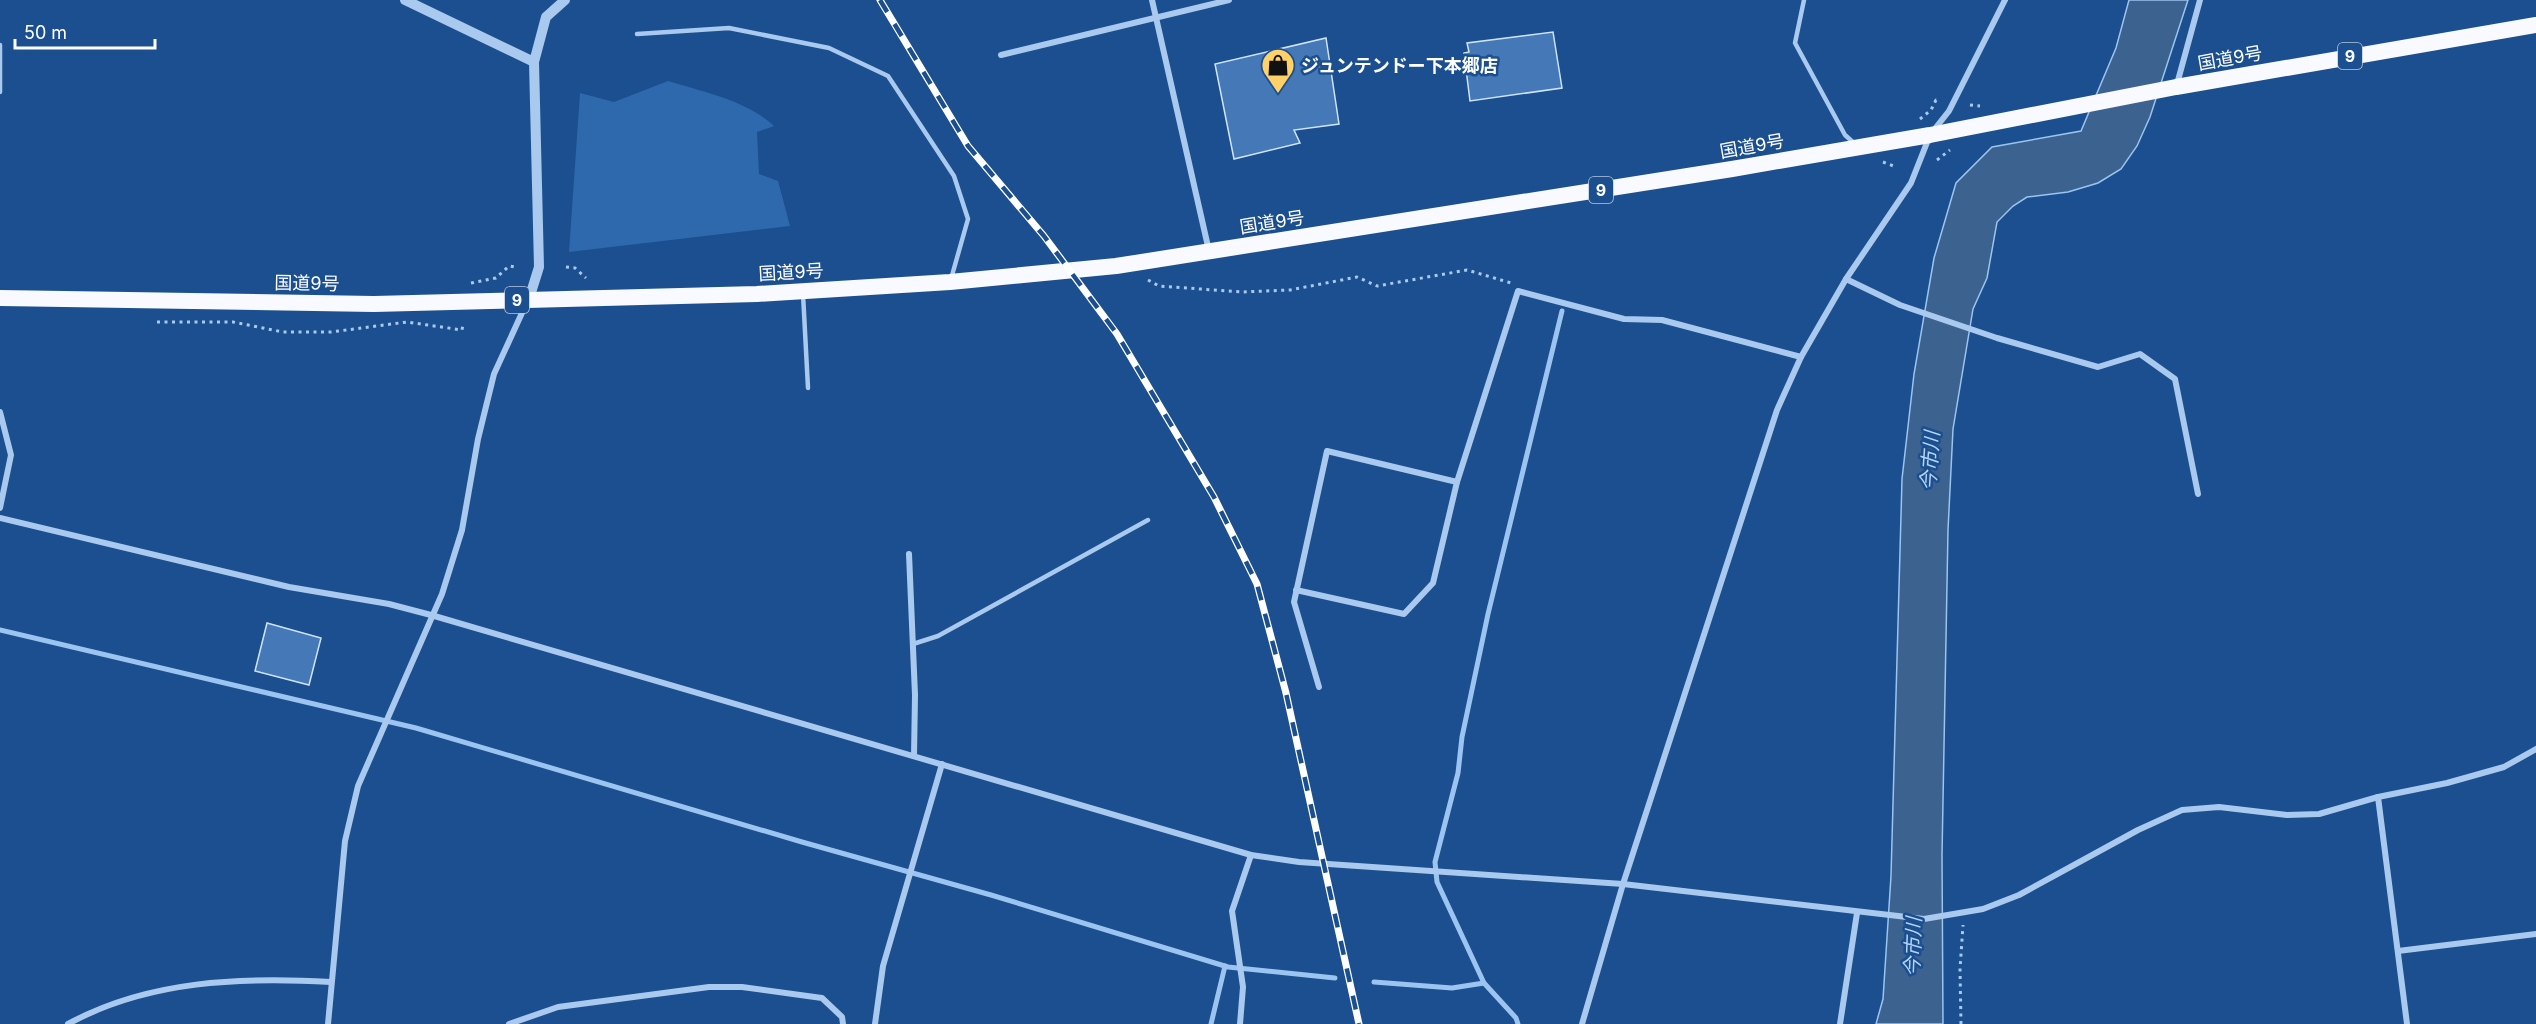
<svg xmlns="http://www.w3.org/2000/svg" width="2536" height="1024" font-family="Inter,'Noto Sans JP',sans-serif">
  <rect width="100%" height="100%" fill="#1b4f8f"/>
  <path fill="#2e69ad" d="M668,81C703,92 746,100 774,126L757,132L759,174L778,181L790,226L569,252L580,93L614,102Z"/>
  <path fill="#3c6290" stroke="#9cc4f0" stroke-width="1.5" d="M2129,0H2188L2150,117L2137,146L2121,169L2098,183L2068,192L2027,197L2013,206L1997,222L1987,278L1973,309L1953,429L1948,530L1942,855L1943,1024H1876L1883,999L1891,876L1902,479L1914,374L1934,258L1956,183L1992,147L2081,131L2116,48Z"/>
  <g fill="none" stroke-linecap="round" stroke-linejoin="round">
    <g stroke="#9cc4f0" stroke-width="5">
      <path d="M0,630L416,728L802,842L991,895L1228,967L1335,978"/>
      <path d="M1374,982L1452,988L1484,983"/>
      <path d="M1211,1024L1225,966"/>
      <path d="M1518,1024L1516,1018L1484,983L1437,882L1435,862L1458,773L1462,737L1488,614L1562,311"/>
    </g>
  </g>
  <g fill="#4478b7" stroke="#cfe3fa" stroke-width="1.5">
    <path d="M1553,32L1562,88L1470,101L1464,53L1469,52L1467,43Z"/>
    <path d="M1326,38L1339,124L1294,130L1300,143L1234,159L1215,64Z"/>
    <path d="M267,623L321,638L309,685L255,671Z"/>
  </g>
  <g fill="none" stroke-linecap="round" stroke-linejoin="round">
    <g stroke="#a9c9ee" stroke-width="3" stroke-dasharray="3 4.5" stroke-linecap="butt">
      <path d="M1970,105L1980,106"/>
      <path d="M1920,119L1931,110L1936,100L1940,101"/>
      <path d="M1937,160L1950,150"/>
      <path d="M1883,162L1896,167"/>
      <path d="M566,267L575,268L586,278"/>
      <path d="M1148,280L1159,286L1242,292L1290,290L1357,277L1377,286L1467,270L1511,283"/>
      <path d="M471,283L496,278L509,266L515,267"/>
      <path d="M157,322H233L283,332H331L407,322L462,330L463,324"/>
      <path d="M1961,1024L1960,969L1963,925"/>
    </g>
    <g stroke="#a9c9ee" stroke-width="4.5">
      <path d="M1804,0L1795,43L1845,135L1855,144"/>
      <path d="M637,34L729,28L829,48L888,76L954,176L968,219L951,279"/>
      <path d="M0,45V92"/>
      <path d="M803,294L808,388"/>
      <path d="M913,644L938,636L1148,520"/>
    </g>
    <g stroke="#a9c9ee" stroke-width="6">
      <path d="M1152,0L1209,251"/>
      <path d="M1001,55L1229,0"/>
      <path d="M2177,84L2200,0"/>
      <path d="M1846,279L1900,305L1997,338L2098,367L2140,354L2175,379L2198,494"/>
      <path d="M0,412L11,455L0,508"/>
      <path d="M0,518L289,587L389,604L431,615L1251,855L1299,862L1623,884L1924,919L1983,909L2019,895L2138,830L2182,810L2219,807L2287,815L2319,814L2378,797L2447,783L2504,767L2536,749"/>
      <path d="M909,554L915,695L914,756"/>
      <path d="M1296,590L1404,614L1433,583L1457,482L1518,291L1624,319L1662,320L1801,357"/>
      <path d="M1319,687L1294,602L1327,451L1457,482"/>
      <path d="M2378,797L2407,1024"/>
      <path d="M2398,951L2536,934"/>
      <path d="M68,1024C148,980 242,977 331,982"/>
      <path d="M328,1024L345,841L358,786L442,594L462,530L478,439L494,374L527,302"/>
      <path d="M509,1024L558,1007L709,987H742L822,998L842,1017L843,1024"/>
      <path d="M875,1024L883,966L942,764"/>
      <path d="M1240,1024L1243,987L1232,911L1251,855"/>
      <path d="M1582,1024L1623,884L1777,410L1801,357L1846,279L1911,183L1930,135L1949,111L2005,0"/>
      <path d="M1840,1024L1857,913"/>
    </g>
    <g stroke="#a9c9ee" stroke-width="10">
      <path d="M405,0L534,62"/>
      <path d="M529,299L539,267L534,62L546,17L565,0"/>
    </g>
    <path stroke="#f8faff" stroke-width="16" d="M0,298L374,304L757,294L950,282L1116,266L1732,169L1930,135L2176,87L2536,25"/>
    <defs>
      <path id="rail" d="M880,0L968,146L1044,236L1117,334L1214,497L1257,584L1286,693L1359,1024"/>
    </defs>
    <use href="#rail" stroke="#fff" stroke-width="7"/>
    <use href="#rail" stroke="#1b4f8f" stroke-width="4.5" stroke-dasharray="14" stroke-linecap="butt"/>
  </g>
  <defs>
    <symbol id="shop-pin" viewBox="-11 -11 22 30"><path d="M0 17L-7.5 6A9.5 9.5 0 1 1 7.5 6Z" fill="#ffd166" stroke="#1b4f8f"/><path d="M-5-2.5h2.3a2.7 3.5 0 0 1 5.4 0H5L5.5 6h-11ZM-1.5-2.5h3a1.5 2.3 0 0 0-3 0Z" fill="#111"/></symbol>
  </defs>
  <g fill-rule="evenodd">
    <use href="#shop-pin" x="1259" y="46" width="38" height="52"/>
  </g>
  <g text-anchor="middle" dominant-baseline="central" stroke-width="5" stroke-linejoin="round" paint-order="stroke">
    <g fill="#1b4f8f" stroke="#bbcadd" stroke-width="1.5">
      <rect x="2338" y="43" width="24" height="26" rx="4.5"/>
      <rect x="1589" y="177" width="24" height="26" rx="4.5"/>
      <rect x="505" y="287" width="24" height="26" rx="4.5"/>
    </g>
    <g font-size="16" font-weight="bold" fill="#fff">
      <text x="2350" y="56">9</text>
      <text x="1601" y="190">9</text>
      <text x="517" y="300">9</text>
    </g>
    <g font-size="18" fill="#fff" stroke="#1b4f8f">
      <text transform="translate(2230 58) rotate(-10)">国道9号</text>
      <text transform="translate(1752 146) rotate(-10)">国道9号</text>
      <text transform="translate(1272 222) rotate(-9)">国道9号</text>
      <text transform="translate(791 272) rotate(-3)">国道9号</text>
      <text transform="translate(307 283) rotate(1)">国道9号</text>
    </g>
    <g font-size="18" font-weight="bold" fill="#fff" stroke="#1b4f8f" text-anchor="start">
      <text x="1301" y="65">ジュンテンドー下本郷店</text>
    </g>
    <g font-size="20" font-style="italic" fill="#b5d3f5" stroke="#1b4f8f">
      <text transform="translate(1930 461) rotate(-86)">今市川</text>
      <text transform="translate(1913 947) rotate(-88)">今市川</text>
    </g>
  </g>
  <path d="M15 39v9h140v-9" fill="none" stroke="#ffffff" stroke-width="3"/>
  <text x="24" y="39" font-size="18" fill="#ffffff" stroke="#1b4f8f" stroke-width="4.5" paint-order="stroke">50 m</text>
</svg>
